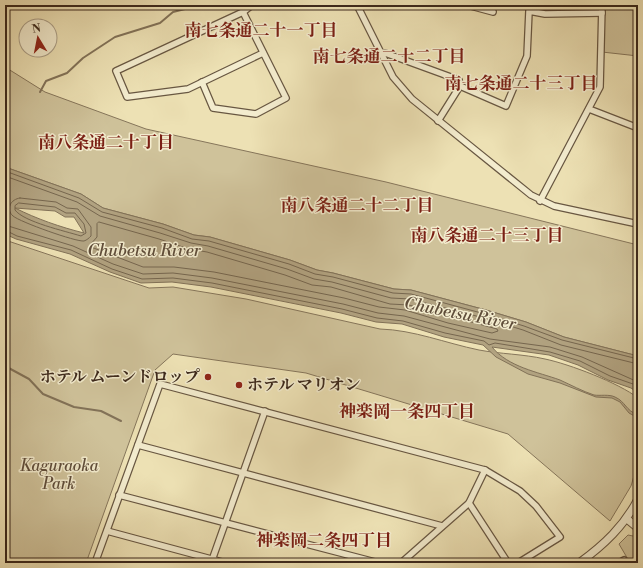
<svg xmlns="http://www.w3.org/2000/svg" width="643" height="568" font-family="'Libre Bodoni','Noto Serif JP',serif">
  <rect width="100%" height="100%" fill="#ede1b4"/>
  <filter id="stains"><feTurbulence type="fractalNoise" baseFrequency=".005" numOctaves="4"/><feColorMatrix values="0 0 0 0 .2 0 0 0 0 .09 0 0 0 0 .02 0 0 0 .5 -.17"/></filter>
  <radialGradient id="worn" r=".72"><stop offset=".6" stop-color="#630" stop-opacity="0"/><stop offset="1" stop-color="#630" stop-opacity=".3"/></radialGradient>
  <g fill="#cfc29a" stroke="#86765b">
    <path d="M604,6L638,8V56L602,52Z"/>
    <path d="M5,67L45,92L146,129L386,182L638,245V356L564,337L526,322L486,310L411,290L394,289L333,273L317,270L290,260L210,237L194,235L163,224L103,208L81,194L5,167Z"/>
    <path d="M5,240L149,288L173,287L246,299L380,329C414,330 445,343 479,350C500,354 523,354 545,359C569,364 619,383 638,398V462L631,486L610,521L508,434L306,373L173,354L155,370L86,563H5Z"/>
    <path d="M628,535L638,537V558L636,557L629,561L619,544Z"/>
  </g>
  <path fill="#b1a280" stroke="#827258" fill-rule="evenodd" d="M5,167L81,194L103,208L163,224L194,235L210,237L290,260L317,270L333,273L394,289L411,290L486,310L526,322L564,337L638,356V393L631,388L608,380L578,365L549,355L492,347C508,367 538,372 560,380C571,385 582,391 594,395C600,396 609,394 615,397C626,402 625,410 638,415V418L629,413L620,402L612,398L596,397L560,383L528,374L496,357L483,345L444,337L402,324L376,322L341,313L211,287L172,282L141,283L110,272L70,254L16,239L5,234ZM15,208L55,211L65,217H74L84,233C60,227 37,219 15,208Z"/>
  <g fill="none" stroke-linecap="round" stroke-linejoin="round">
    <g stroke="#76664e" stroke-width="1">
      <path d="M5,171L79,198L102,212L162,228L192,239L209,241L289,264L315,274L333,277L393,293L411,294L485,314L524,326L562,340L638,359"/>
      <path d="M5,176L77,202L100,216L160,233L191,243L208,246L287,269L314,279L332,282L391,298L410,299L484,318L523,330L561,345L638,364"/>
      <path d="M20,198L56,202L67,208L78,209L91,227V236C89,238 87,240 84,241C76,242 20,222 13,216C5,209 11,199 20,198Z"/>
      <path d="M19,203L55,207L66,213H75L84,224L86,233L81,236C65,231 24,222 15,210V206Z"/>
      <path d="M99,222L159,239L189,249L207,252L285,275L312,285L331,287L390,304L409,305L497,329L498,331L492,333L448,323L405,310L379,307L344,298L214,272L174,267H143L91,247L90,245L97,237V224Z"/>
      <path d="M5,225L73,246L113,264L143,274L173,273L212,278L343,304L378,313L404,316L490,339L550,347L582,357L638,382"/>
      <path d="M5,230L17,236L71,250L112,269L142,279L173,278L212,283L342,309L377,318L403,321L445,333L484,341L489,345L495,343L550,352L580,361L610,376L633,384L638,388"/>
    </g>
    <g stroke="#827258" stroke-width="2">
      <path d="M40,92L46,81L67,73L83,58L115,37L160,23L173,12L201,5"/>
      <path d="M5,366L29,379L43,394L74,407L101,411L121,421"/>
    </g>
    <defs>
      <g id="minor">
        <path d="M252,5L243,12L116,71L127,97L188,89L263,53"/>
        <path d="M357,5L393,77L412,99L531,195L554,206L638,224"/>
        <path d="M467,5L493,12"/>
        <path d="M380,54L385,53L459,80L460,86L506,106L527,56L529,11L545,14L602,13"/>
        <path d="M202,82L213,108L256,114L286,98L243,12"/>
        <path d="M589,109L638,128"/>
        <path d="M438,121L460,86"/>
        <path d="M540,201L600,87L602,5"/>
        <path d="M138,445L442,526"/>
        <path d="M485,470L520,491L536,506L560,537L518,563"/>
        <path d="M119,495L379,563"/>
        <path d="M469,503L508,563"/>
        <path d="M107,531L226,563"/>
        <path d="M95,563L160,384L485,470L469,503L401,563"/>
        <path d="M211,563L265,411"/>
        <path d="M619,563L624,560L626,563"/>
      </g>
      <g id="tertiary">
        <path d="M627,519L638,528"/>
        <path d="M579,563C604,545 624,526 638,499"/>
      </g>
    </defs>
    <use href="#minor" stroke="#685742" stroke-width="8"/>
    <use href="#tertiary" stroke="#685742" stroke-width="9"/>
    <use href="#minor" stroke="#f3ecce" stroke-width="5.5"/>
    <use href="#tertiary" stroke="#f3ecce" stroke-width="7"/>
  </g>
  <g fill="#8f2418" stroke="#f3ecce" stroke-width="1.5">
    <circle cx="208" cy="377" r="4"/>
    <circle cx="239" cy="385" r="4"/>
  </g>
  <g text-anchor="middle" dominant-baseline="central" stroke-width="3" stroke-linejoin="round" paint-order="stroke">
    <g font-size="16" font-weight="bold" fill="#3c291c" stroke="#f3ecce" text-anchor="end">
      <text x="200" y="377">ホテル ムーンドロップ</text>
      <text x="247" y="385" text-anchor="start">ホテル マリオン</text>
    </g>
    <g font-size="16" font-style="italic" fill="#614f3c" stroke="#f3ecce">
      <text x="59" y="466">Kaguraoka<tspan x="59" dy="18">Park</tspan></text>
    </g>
    <g font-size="17" font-weight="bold" fill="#7a1f14" stroke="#f3ecce">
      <text x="261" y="31">南七条通二十一丁目</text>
      <text x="389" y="57">南七条通二十二丁目</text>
      <text x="521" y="84">南七条通二十三丁目</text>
      <text x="106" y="143">南八条通二十丁目</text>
      <text x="357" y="206">南八条通二十二丁目</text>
      <text x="487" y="236">南八条通二十三丁目</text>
      <text x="407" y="412">神楽岡一条四丁目</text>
      <text x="324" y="541">神楽岡二条四丁目</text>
    </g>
    <g font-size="17" font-style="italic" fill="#5f4d3a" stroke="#f3ecce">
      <text x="144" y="251">Chubetsu River</text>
      <text transform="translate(460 314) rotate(11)">Chubetsu River</text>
    </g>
  </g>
  <rect width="643" height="568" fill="none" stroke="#ede1b4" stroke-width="20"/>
  <rect x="6" y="6" width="631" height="556" fill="none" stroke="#3c291c" stroke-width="2"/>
  <rect x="10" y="10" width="623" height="548" fill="none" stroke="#3c291c"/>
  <g transform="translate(38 38) rotate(350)"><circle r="19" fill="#f3ecce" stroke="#aa9e87"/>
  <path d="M0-3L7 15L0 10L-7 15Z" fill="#8f2418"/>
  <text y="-6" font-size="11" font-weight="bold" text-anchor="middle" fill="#3c291c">N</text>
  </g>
  <rect width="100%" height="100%" filter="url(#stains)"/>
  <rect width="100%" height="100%" fill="url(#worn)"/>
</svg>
